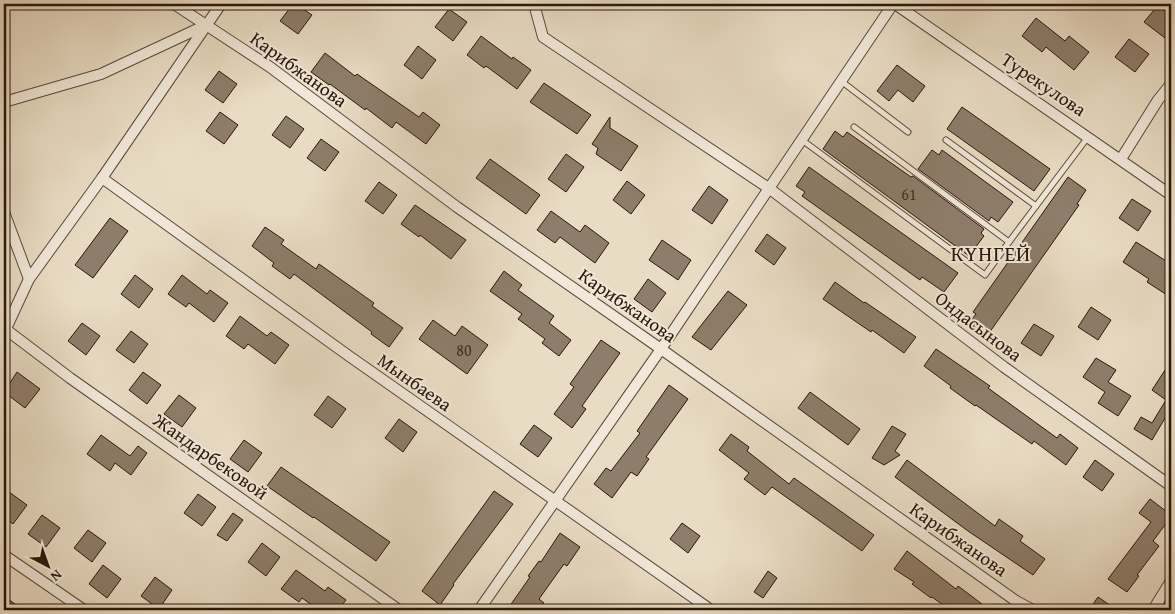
<svg xmlns="http://www.w3.org/2000/svg" width="1175" height="614" font-family="'Gentium Book Plus',serif">
  <rect width="100%" height="100%" fill="#e9dcc4"/>
  <filter id="stains"><feTurbulence type="fractalNoise" baseFrequency=".004" numOctaves="4"/><feColorMatrix values="0 0 0 0 .2 0 0 0 0 .09 0 0 0 0 .02 0 0 0 .5 -.17"/></filter>
  <radialGradient id="worn" r=".72"><stop offset=".6" stop-color="#630" stop-opacity="0"/><stop offset="1" stop-color="#630" stop-opacity=".3"/></radialGradient>
  <g fill="#8e7d6b" stroke="#2b170b">
    <path d="M293,4H296L312,15L298,34L280,21Z"/>
    <path d="M1159,4L1171,14V29L1165,38L1144,22Z"/>
    <path d="M449,9L467,22L453,41L435,27Z"/>
    <path d="M1036,18L1065,41L1069,36L1089,52L1074,70L1046,47L1042,52L1022,36Z"/>
    <path d="M481,36L512,59L513,57L531,70L517,89L486,66L484,68L467,55Z"/>
    <path d="M1129,39L1149,54L1135,72L1115,57Z"/>
    <path d="M418,46L436,60L422,79L404,65Z"/>
    <path d="M325,53L355,76L357,74L419,117L423,112L440,125L426,144L396,122L392,128L366,108L365,110L330,84L329,85L311,72Z"/>
    <path d="M897,65L925,86L913,102L898,90L889,101L877,91Z"/>
    <path d="M219,71L237,84L223,103L205,90Z"/>
    <path d="M544,83L591,115L577,134L530,102Z"/>
    <path d="M962,107L1050,169L1034,191L947,129Z"/>
    <path d="M220,112L238,125L224,144L206,131Z"/>
    <path d="M286,116L304,129L290,148L272,135Z"/>
    <path d="M610,117V128L638,146L621,171L596,154L598,148L592,144Z"/>
    <path d="M835,131L843,137L847,132L911,177L913,176L984,229L981,233L984,236L969,256L823,149Z"/>
    <path d="M321,139L339,152L325,171L307,158Z"/>
    <path d="M932,150L939,155L942,150L1013,202L998,222L991,217L989,221L918,169Z"/>
    <path d="M566,154L584,167L566,192L548,179Z"/>
    <path d="M490,159L540,195L526,214L476,178Z"/>
    <path d="M809,167L958,273L944,292L922,277L920,280L802,196L805,192L796,186Z"/>
    <path d="M1068,177L1086,190L1077,204L1079,205L987,336L969,323L976,314L973,312Z"/>
    <path d="M627,181L645,195L631,214L613,200Z"/>
    <path d="M379,182L397,195L383,214L365,201Z"/>
    <path d="M709,186L728,200L712,224L692,210Z"/>
    <path d="M1132,199L1151,211L1138,231L1119,218Z"/>
    <path d="M415,205L466,240L451,259L420,235L419,237L401,224Z"/>
    <path d="M551,211L580,232L585,225L609,243L595,263L560,237L555,243L537,230Z"/>
    <path d="M110,218L128,231L93,278L75,265Z"/>
    <path d="M265,227L284,240L281,244L316,269L319,264L374,303L372,306L403,328L389,347L371,334L372,332L294,274L290,279L272,266L274,263L252,246Z"/>
    <path d="M767,234L786,248L774,265L755,251Z"/>
    <path d="M662,240L691,260L678,280L649,260Z"/>
    <path d="M1136,242L1171,264V288L1167,295L1147,282L1149,279L1123,262Z"/>
    <path d="M504,271L522,285L518,290L554,316L549,323L571,340L559,356L542,343L545,339L518,319L522,314L490,291Z"/>
    <path d="M135,275L153,289L139,308L121,294Z"/>
    <path d="M182,275L207,294L210,290L228,303L214,322L189,303L186,307L168,294Z"/>
    <path d="M648,279L666,293L652,312L634,299Z"/>
    <path d="M835,282L864,303L865,302L916,337L904,353L872,330L871,332L823,299Z"/>
    <path d="M728,291L747,305L711,350L692,337Z"/>
    <path d="M1091,307L1111,320L1098,340L1078,327Z"/>
    <path d="M240,316L267,336L271,332L289,345L275,364L248,344L244,349L226,336Z"/>
    <path d="M433,320L455,336L462,326L488,345L467,374L419,339Z"/>
    <path d="M82,323L100,336L86,355L68,341Z"/>
    <path d="M1034,324L1054,336L1041,356L1021,343Z"/>
    <path d="M131,331L148,344L134,363L116,350Z"/>
    <path d="M601,340L620,353L582,406L586,409L572,428L554,414L574,387L570,384Z"/>
    <path d="M936,349L990,386L988,388L1057,438L1060,434L1078,448L1066,465L1034,441L1032,444L976,405L975,406L950,388L951,386L924,366Z"/>
    <path d="M1096,358L1116,370L1108,382L1131,396L1118,416L1098,403L1105,392L1083,377Z"/>
    <path d="M1171,361V408L1152,440L1134,429L1141,417L1152,423L1166,400L1152,390Z"/>
    <path d="M17,372L40,389L25,408L4,392Z"/>
    <path d="M143,372L161,385L147,404L129,390Z"/>
    <path d="M669,385L688,399L646,457L649,459L637,476L631,472L612,498L594,484L606,468L611,471L640,433L637,431Z"/>
    <path d="M810,392L860,429L848,445L798,408Z"/>
    <path d="M179,395L196,408L182,427L164,414Z"/>
    <path d="M328,396L346,409L332,428L314,415Z"/>
    <path d="M399,419L417,432L403,452L385,438Z"/>
    <path d="M534,425L552,438L538,457L520,444Z"/>
    <path d="M892,426L906,434L895,451L900,455L884,465L872,458Z"/>
    <path d="M731,434L749,447L747,451L789,484L794,478L874,535L862,551L772,487L765,495L744,479L749,473L719,450Z"/>
    <path d="M101,435L130,456L138,446L147,453L131,475L115,463L110,471L87,454Z"/>
    <path d="M244,440L262,453L248,472L230,459Z"/>
    <path d="M907,460L995,526L999,519L1023,536L1020,541L1045,559L1033,575L968,531L895,477Z"/>
    <path d="M1095,460L1114,474L1102,491L1083,477Z"/>
    <path d="M281,467L390,542L376,561L314,517L313,518L267,486Z"/>
    <path d="M494,491L513,504L453,584L454,585L440,605L422,591Z"/>
    <path d="M9,492L27,505L13,524L4,517V499Z"/>
    <path d="M198,494L216,507L202,526L184,513Z"/>
    <path d="M1150,499L1171,515V517L1153,541L1159,546L1137,575L1139,576L1127,592L1108,579L1151,522L1139,513Z"/>
    <path d="M233,513L243,520L227,541L217,535Z"/>
    <path d="M42,515L60,528L46,547L28,534Z"/>
    <path d="M682,523L700,536L688,553L670,539Z"/>
    <path d="M88,530L106,543L92,562L74,548Z"/>
    <path d="M560,533L580,547L567,566L564,564L539,599L544,603L538,610H507L530,577L528,576L539,561L541,562Z"/>
    <path d="M262,543L280,557L266,576L248,562Z"/>
    <path d="M907,551L956,589L958,586L990,610H950L932,597L931,598L912,584L914,582L894,569Z"/>
    <path d="M103,565L121,579L107,598L89,584Z"/>
    <path d="M296,570L325,591L328,587L346,600L338,610H319L302,598L299,602L281,589Z"/>
    <path d="M768,571L777,578L763,598L754,592Z"/>
    <path d="M155,577L172,590L159,609L141,596Z"/>
    <path d="M4,596L15,604L10,610H4Z"/>
    <path d="M1098,597L1117,610H1089Z"/>
  </g>
  <g fill="none" stroke-linecap="round" stroke-linejoin="round">
    <defs>
      <g id="service">
        <path d="M841,81L908,132"/>
        <path d="M854,127L1009,242L1036,206"/>
        <path d="M802,140L985,275L1009,242"/>
        <path d="M946,140L1036,206L1088,137"/>
      </g>
      <g id="minor">
        <path d="M174,4L270,67L457,207L661,349L1016,601L1033,610"/>
        <path d="M534,4L543,37L770,189L1004,367L1171,486"/>
        <path d="M895,4L1171,195"/>
        <path d="M4,102L101,74L204,26"/>
        <path d="M1121,159L1158,100L1171,84"/>
        <path d="M102,178L349,356L711,610"/>
        <path d="M4,212L29,279"/>
        <path d="M4,328L70,378L399,610"/>
        <path d="M4,333L29,279L102,178L221,4"/>
        <path d="M4,555L84,610"/>
        <path d="M479,610L661,349L893,4"/>
        <path d="M1153,610L1171,581"/>
      </g>
    </defs>
    <use href="#service" stroke="#5a4839" stroke-width="7"/>
    <use href="#minor" stroke="#5a4839" stroke-width="12"/>
    <use href="#service" stroke="#f1e8d9" stroke-width="5"/>
    <use href="#minor" stroke="#f1e8d9" stroke-width="10"/>
  </g>
  <g text-anchor="middle" dominant-baseline="central" stroke-width="4" stroke-linejoin="round" paint-order="stroke">
    <g font-size="16" fill="#443023">
      <text x="909" y="194">61</text>
      <text x="464" y="350">80</text>
    </g>
    <g font-size="19" fill="#2b170b" stroke="#f1e8d9">
      <text transform="translate(299 69) rotate(36)">Карибжанова</text>
      <text transform="translate(1044 84) rotate(34)">Турекулова</text>
      <text transform="translate(628 305) rotate(35)">Карибжанова</text>
      <text transform="translate(979 326) rotate(37)">Ондасынова</text>
      <text transform="translate(415 382) rotate(35)">Мынбаева</text>
      <text transform="translate(211 456) rotate(35)">Жандарбековой</text>
      <text transform="translate(959 539) rotate(35)">Карибжанова</text>
    </g>
    <g font-size="21" letter-spacing="1" fill="#2b170b" stroke="#f1e8d9">
      <text x="991" y="253">КҮНГЕЙ</text>
    </g>
  </g>
  <rect width="1175" height="614" fill="none" stroke="#e9dcc4" stroke-width="20"/>
  <rect x="5" y="5" width="1165" height="604" fill="none" stroke="#2b170b" stroke-width="2.5"/>
  <rect x="10" y="10" width="1155" height="594" fill="none" stroke="#2b170b"/>
  <g transform="translate(48 566) rotate(139)" stroke="#f1e8d9" stroke-width="4" paint-order="stroke">
  <path d="M0-4L9 19L0 12L-9 19Z" fill="#2b170b"/>
  <text y="-8" font-size="14" font-weight="bold" text-anchor="middle" fill="#2b170b">N</text>
  </g>
  <rect width="100%" height="100%" filter="url(#stains)"/>
  <rect width="100%" height="100%" fill="url(#worn)"/>
</svg>
